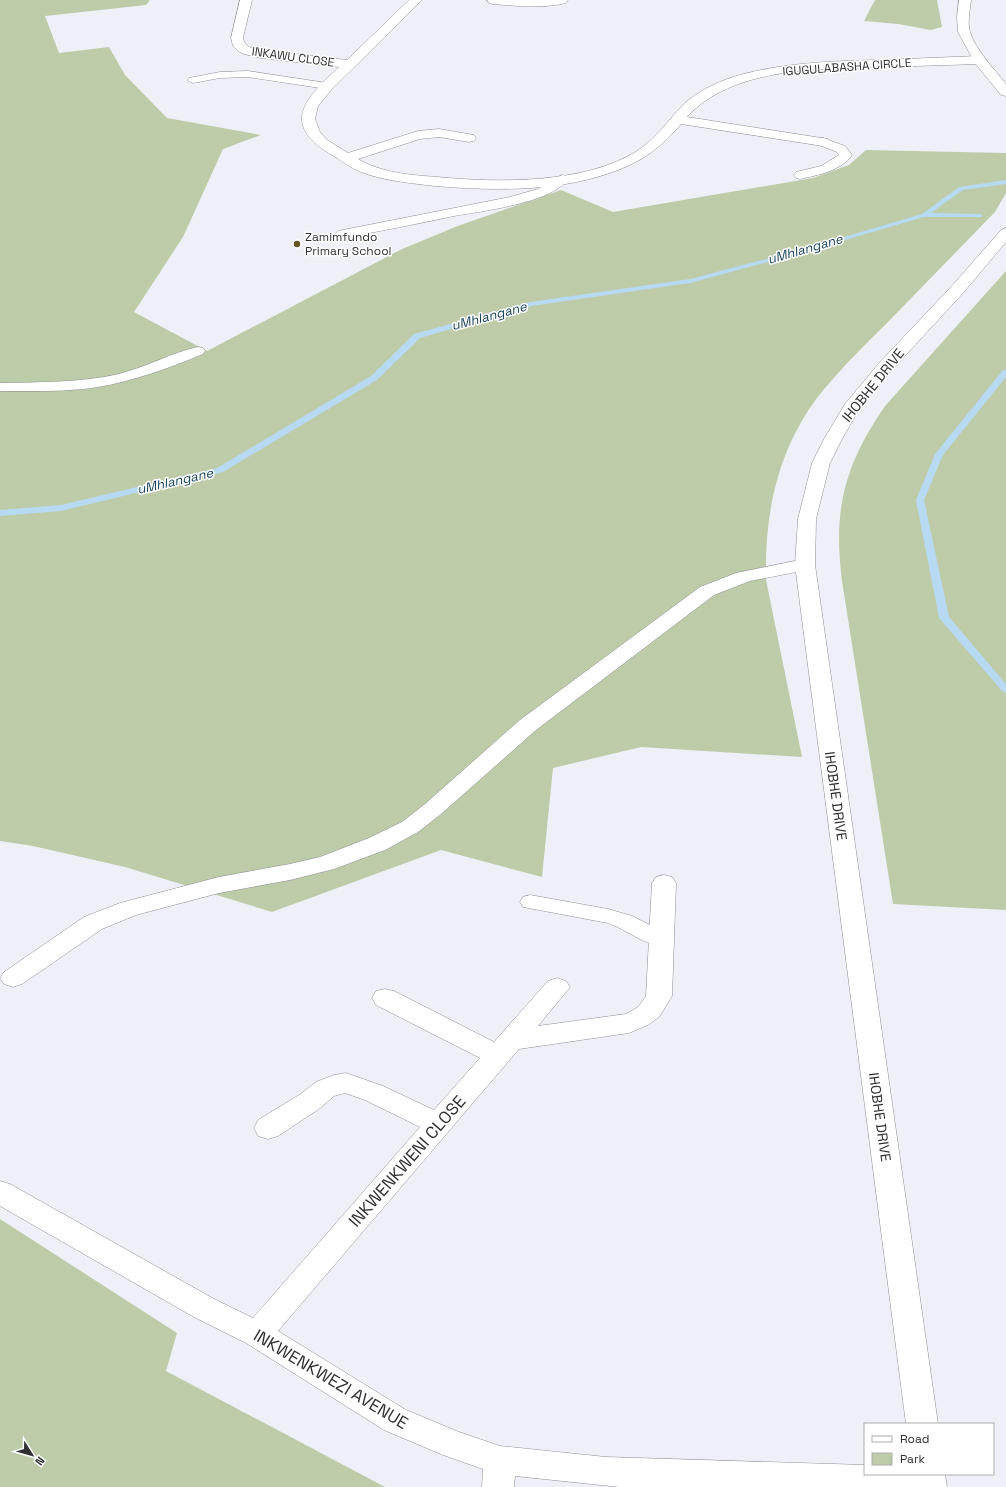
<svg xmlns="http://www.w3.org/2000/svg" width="1006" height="1487" font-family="'Space Grotesk',sans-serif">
  <rect width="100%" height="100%" fill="#eff0f7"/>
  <g fill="#bdcba8">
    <path d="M0,0H150L146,5L45,16L59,53L109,47L125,75L167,118L261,135L223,149L183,237L134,312L207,351L400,250L455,227L561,190L613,212L813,178L849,165L866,150L1006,153V193L995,212C959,249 923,286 887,323C868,342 849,360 832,380C781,436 764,506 766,580L802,757L641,747L553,768L542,877L441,850L272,912L125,867L33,846L0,841Z"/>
    <path d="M875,0H937L942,27L931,30L898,24L864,21Z"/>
    <path d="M1006,271V910L893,904L842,581C833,509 844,466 885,406Z"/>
    <path d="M0,1219L177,1333L166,1371L385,1487H0Z"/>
  </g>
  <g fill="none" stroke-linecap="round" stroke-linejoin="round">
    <g fill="#b7daf2" fill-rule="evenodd">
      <path d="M1006,180V184L963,190L931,213L980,214L982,215V217H924L797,254L690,283L531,306L420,338L377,380L223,472L61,511L0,516V510L61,505L217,468L371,376L414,334L530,302L690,279L793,252L922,214L959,187Z"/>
      <path d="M1003,370H1006V377L943,455L924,500L949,617L1006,684V693L1003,692L939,618L916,500L935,454Z"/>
    </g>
    <defs>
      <g id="lane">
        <path d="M248,71L327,83L331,84L333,86L331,88L327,89L248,77L220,78L193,83L187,80L189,78L220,72Z"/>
        <path d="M823,138L845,146L852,155C841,171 818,175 800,179L796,178L794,175L796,172L821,166L839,155L837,152L819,145L817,142L819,139Z"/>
        <path d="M562,175L566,176L568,179C552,203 482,211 454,216C417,224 380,231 343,238L338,237L336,234L338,231L343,230L510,197L538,189Z"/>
        <path d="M198,347L203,348L205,351L203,354C169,368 134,381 98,387C66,392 33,391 0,391V383C40,382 80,383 119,374C146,367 171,353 198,347Z"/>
        <path d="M530,895L608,909L632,916L670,935L673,940L670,945C652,951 626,929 608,923L523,907L520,902L523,897Z"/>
      </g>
      <g id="street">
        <path d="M240,0H252L243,38C245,47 252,49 261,50L347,60L409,0H422L332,89L318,106L315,119L320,132L327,140L348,153L418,131L439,129L474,135L476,138L474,141L469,142L439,137L420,139L358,159C382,173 410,175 437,177C498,183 585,184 637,151C656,139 668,120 684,104C697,92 715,83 733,77C780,63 831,61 880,60C913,59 946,57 979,56L983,57L985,60L983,63L979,64C947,65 914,66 882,67C819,69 732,67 687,117L828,139L830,142L828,145L823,146L681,124C663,145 645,160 618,170C561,192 496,191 435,186C411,183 384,181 361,172C351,168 342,161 332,155C319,147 301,135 302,117C304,97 326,80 339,67L261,58L244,54L238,51L233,46L231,38Z"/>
        <path d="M487,0H568L566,3C541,9 518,6 493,4L489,3Z"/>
        <path d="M805,559L812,561L815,565L812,569L750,581L714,595L536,730L441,814L418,832L385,850L334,869L290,880L219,893L136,915L102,929L22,984L13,987L4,984L0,978L4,972L84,917L120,903L219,877L290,864L320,857L369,838L402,822L425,804L520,720L700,587L736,573Z"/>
        <path d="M664,875L672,877L676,883L672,996L660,1016L648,1025L629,1033L519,1049L278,1331L406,1410L459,1432L500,1446L606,1457L865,1465V1474H942L946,1482L944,1487H620L515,1476L514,1487H482L483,1469L443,1455L384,1430L246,1343L194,1317L0,1206V1181L10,1184L214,1299L253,1318L420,1127L365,1100L345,1093L334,1096L319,1109L278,1136L268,1139L258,1136L254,1128L258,1120L299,1095L316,1082L334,1075L346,1073L383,1086L434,1110L480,1058L376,1005L372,998L376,991L385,989L394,991L494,1042L548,981L557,978L566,981L570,987L538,1026L626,1014L638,1007L646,996L652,883L656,877Z"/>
      </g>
      <g id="secondary">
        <path d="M959,0H971C970,10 967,22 970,32C975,49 995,70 1006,84V96L1001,95L975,63L958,32L957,17Z"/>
        <path d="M1006,228V242L963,293L892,370L861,406L842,439L830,463L816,519L815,565L938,1424H906L795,565L798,519L812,463L824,439L845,404L880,362L951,287L1001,230Z"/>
        <path d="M913,1474H945L947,1487H915Z"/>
      </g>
    </defs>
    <use href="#lane" stroke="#8d8d94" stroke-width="1"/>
    <use href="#street" stroke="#8d8d94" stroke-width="1"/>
    <use href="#secondary" stroke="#8d8d94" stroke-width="1"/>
    <use href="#lane" fill="#fff" fill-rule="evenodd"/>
    <use href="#street" fill="#fff" fill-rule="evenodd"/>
    <use href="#secondary" fill="#fff" fill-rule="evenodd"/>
  </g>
  <circle fill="#615824" stroke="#fff" stroke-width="1.5" cx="297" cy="244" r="4"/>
  <g text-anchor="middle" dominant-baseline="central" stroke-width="3" stroke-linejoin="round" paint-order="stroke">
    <g font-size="12" fill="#2f2f32" stroke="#fff">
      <text transform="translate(293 57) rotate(8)">INKAWU CLOSE</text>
      <text transform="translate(847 67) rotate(-4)">IGUGULABASHA CIRCLE</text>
    </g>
    <g font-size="12" fill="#2f2f32" stroke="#fff" text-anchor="start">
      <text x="305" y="237">Zamimfundo<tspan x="305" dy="14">Primary School</tspan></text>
    </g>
    <g font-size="13" font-style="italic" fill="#113d56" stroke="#fff">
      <text transform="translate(805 249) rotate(-16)">uMhlangane</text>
      <text transform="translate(489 316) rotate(-15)">uMhlangane</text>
      <text transform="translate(175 481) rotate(-13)">uMhlangane</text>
    </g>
    <g font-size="14" fill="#2f2f32" stroke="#fff">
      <text transform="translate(873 385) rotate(-51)">IHOBHE DRIVE</text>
      <text transform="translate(836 796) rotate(82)">IHOBHE DRIVE</text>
      <text transform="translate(880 1117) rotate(82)">IHOBHE DRIVE</text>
    </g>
    <g font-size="17" fill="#2f2f32" stroke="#fff">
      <text transform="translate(407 1161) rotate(-49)">INKWENKWENI CLOSE</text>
      <text transform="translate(331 1379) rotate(31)">INKWENKWEZI AVENUE</text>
    </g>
  </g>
  <rect x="864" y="1423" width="130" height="52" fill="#ffffff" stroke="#acacad"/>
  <rect x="872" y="1436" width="20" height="6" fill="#ffffff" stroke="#acacad"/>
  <text x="900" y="1443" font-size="12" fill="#2f2f32">Road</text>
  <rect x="872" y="1453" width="20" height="12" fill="#bdcba8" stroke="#acacad"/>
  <text x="900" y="1463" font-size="12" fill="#2f2f32">Park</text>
  <g transform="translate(32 1455) rotate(127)" stroke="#ffffff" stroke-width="3" paint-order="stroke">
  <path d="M0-3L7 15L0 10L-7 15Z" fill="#2f2f32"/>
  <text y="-6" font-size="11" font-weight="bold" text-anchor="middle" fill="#2f2f32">N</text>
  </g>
</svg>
